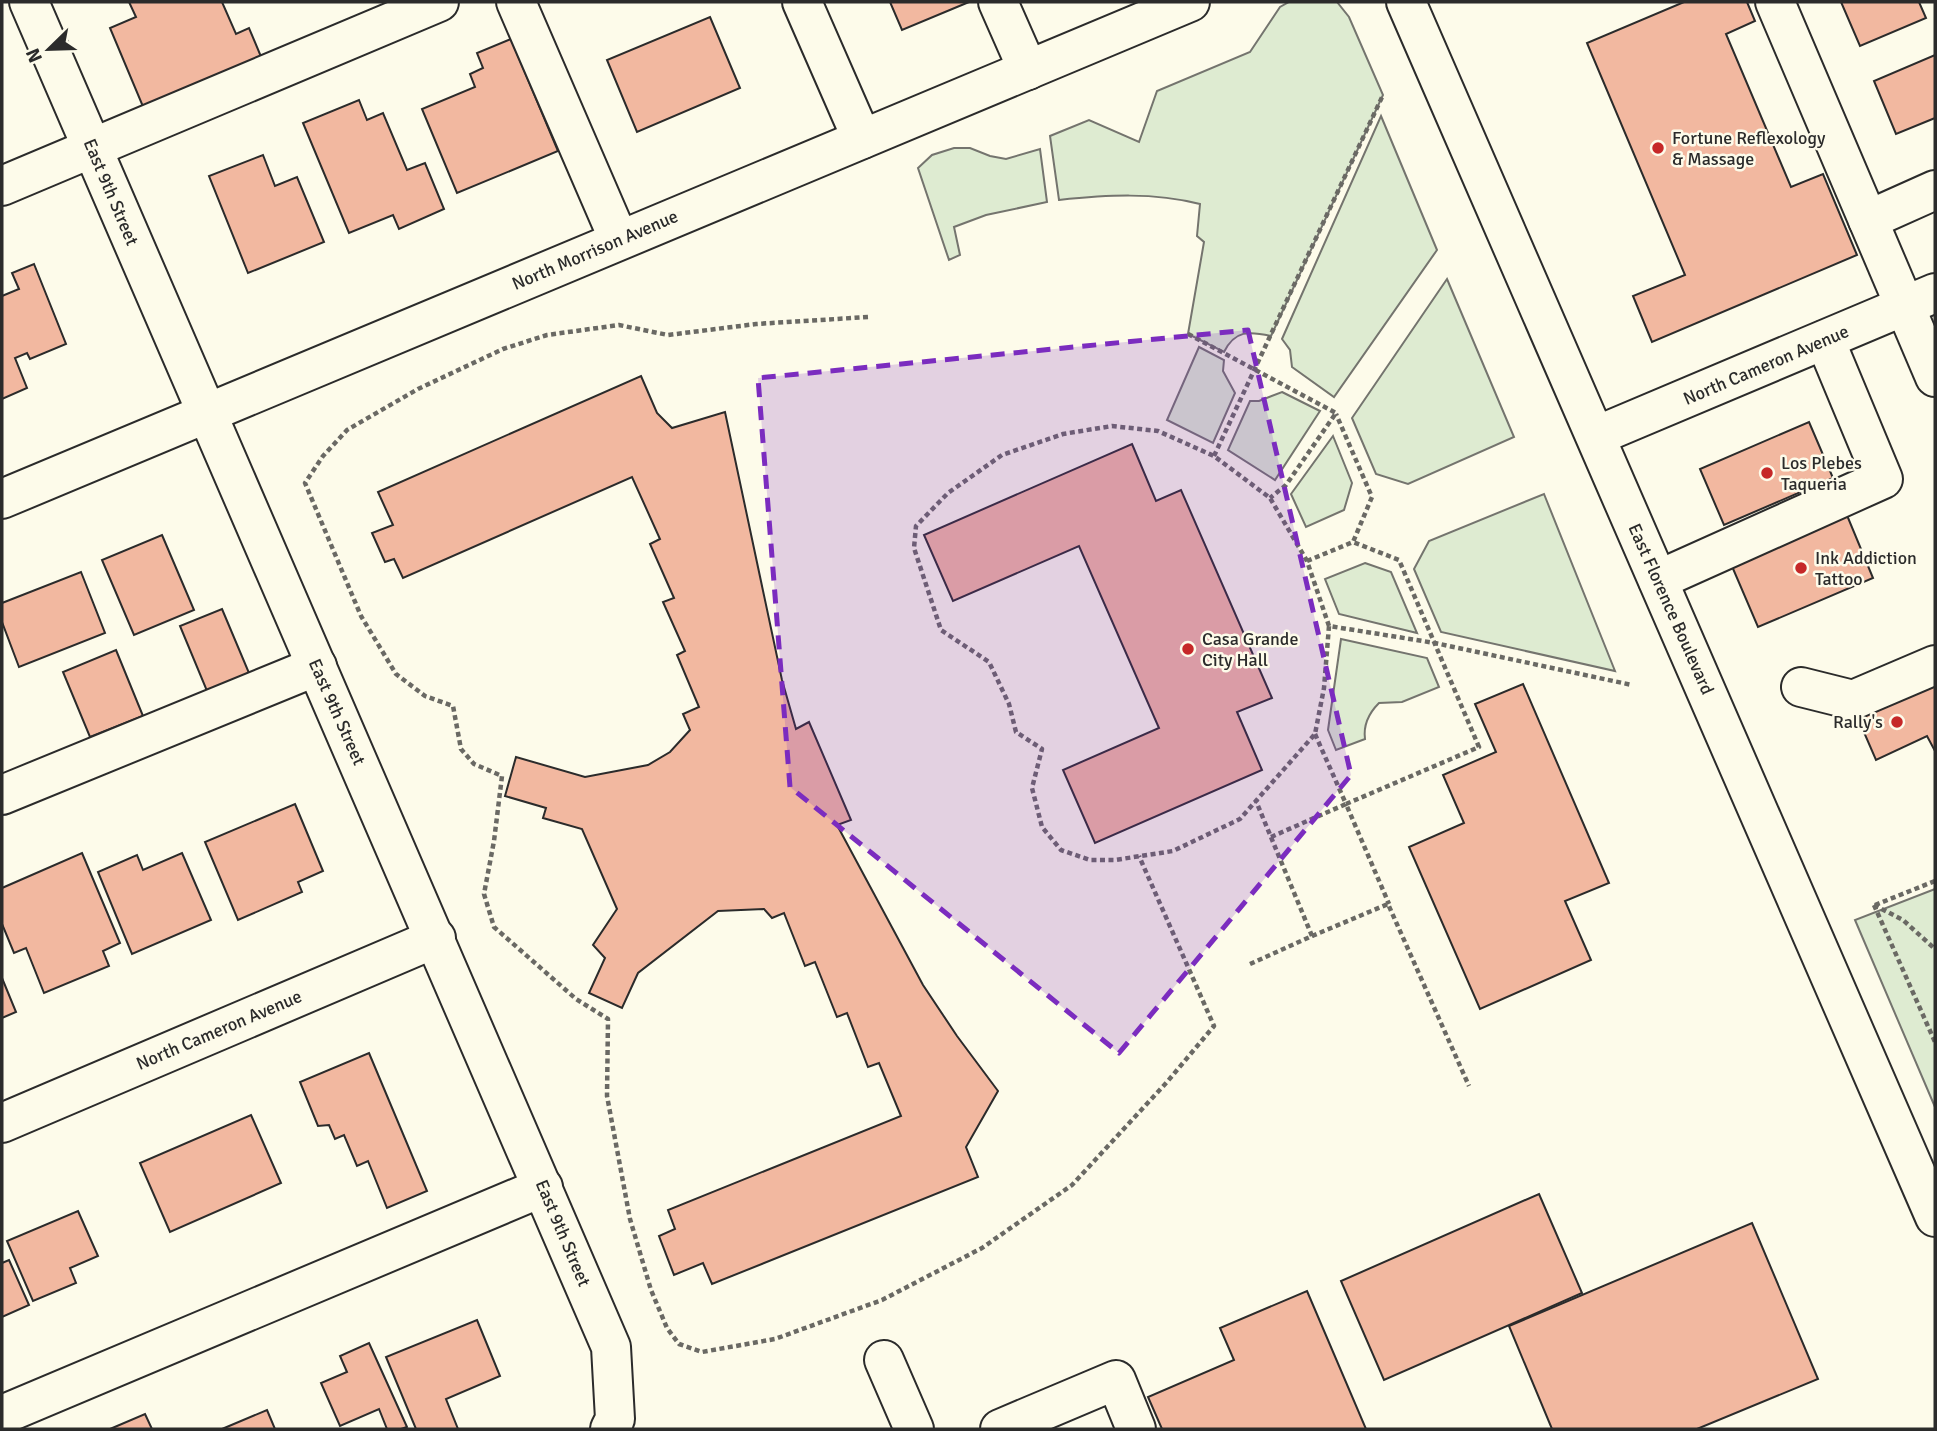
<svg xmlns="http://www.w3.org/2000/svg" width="1937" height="1431" font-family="Signika,sans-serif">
  <rect width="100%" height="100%" fill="#fdfbea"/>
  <g fill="#deebd1" stroke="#74746e" stroke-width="2">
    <path d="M1289,2H1337L1349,17L1383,95L1271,336C1249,331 1235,330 1224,352L1188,334L1204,242L1197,236L1200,204C1153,192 1107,195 1059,200L1050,136L1089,120L1139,142L1157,91L1250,52L1280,7Z"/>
    <path d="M1381,116L1437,250L1334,397L1292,367L1290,350L1282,339Z"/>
    <path d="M954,148H970L990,156L1006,159L1040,149L1047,202L986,215L954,227L960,255L949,260L918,168L932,155Z"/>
    <path d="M1447,279L1514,437L1408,484L1376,474L1352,418Z"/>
    <path d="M1199,347L1224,360L1223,371L1235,393L1213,443L1167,420Z"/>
    <path d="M1282,392L1320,411L1275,480L1228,450L1250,401H1259Z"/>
    <path d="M1333,436L1352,483L1344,510L1306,527L1291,494Z"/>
    <path d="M1544,494L1615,671L1441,632L1414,569L1429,541Z"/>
    <path d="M1365,563L1391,572L1417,633L1339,614L1325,579Z"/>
    <path d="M1341,639L1427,658L1439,687L1402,702L1379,703C1369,713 1363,724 1365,739L1336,750L1328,730Z"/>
    <path d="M1935,889V1107L1855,920Z"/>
  </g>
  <g fill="#f2b8a0" stroke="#2b2b2b" stroke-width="2">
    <path d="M129,2H222L236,34L249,28L262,59L144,109L110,28L136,17Z"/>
    <path d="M890,2H969L902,30Z"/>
    <path d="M1684,2H1747L1755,21L1726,34L1791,187L1823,174L1857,255L1652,342L1633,296L1685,275L1587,43Z"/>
    <path d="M1841,2H1919L1926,18L1860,46Z"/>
    <path d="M710,17L740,88L637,132L607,60Z"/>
    <path d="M511,39L558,151L457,193L422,109L475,87L470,74L483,68L477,53Z"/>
    <path d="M1935,55V118L1896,134L1874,81Z"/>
    <path d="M359,100L367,120L383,113L407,170L425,163L444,209L399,229L393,215L349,233L303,123Z"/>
    <path d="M263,155L275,186L297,177L324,242L248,273L209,176Z"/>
    <path d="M34,264L66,344L30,359L27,353L15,358L27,388L2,399V296L19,289L12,273Z"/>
    <path d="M641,376L657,413L672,428L725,412L782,680L796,729L809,722L851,820L837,825L923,985L957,1036L998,1091L966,1147L978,1177L712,1284L703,1263L674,1275L659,1236L675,1229L668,1210L901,1116L879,1063L868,1067L847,1013L837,1017L815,962L805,966L784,913L772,918L764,909L718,911L638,973L622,1008L589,993L605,958L593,945L617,909L582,829L543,818L546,808L505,796L516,757L585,777L648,765L670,752L690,730L683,714L699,707L677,655L685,651L663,602L674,598L650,544L660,539L632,477L403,578L394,559L385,562L372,533L393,525L378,492Z"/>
    <path d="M1809,422L1833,478L1724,525L1700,469Z"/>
    <path d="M1132,444L1156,501L1181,490L1272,698L1237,712L1262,770L1095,843L1063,770L1159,728L1079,546L953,601L924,535Z"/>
    <path d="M1844,508L1873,578L1758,627L1728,557Z"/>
    <path d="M162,535L194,610L134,635L102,560Z"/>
    <path d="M81,572L105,633L19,667L2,622V603Z"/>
    <path d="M222,609L249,673L207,691L180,626Z"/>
    <path d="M116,650L143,716L90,737L63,672Z"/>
    <path d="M1935,670V751L1927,736L1876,760L1853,707Z"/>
    <path d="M1523,684L1609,883L1565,901L1591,960L1480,1009L1409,847L1464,823L1443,775L1496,752L1475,704Z"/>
    <path d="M295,804L323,871L298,882L302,892L238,920L205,842Z"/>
    <path d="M82,853L120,943L103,951L109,966L44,993L26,948L14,953L2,924V888Z"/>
    <path d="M182,853L211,920L132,954L98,872L137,855L143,870Z"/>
    <path d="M2,978L16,1012L2,1018Z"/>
    <path d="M369,1053L427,1191L387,1208L368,1161L357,1166L344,1135L335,1139L329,1125L318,1126L300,1082Z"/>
    <path d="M251,1115L281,1183L170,1232L140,1163Z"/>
    <path d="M1539,1194L1582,1293L1384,1380L1341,1281Z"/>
    <path d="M78,1211L98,1256L70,1268L76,1283L33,1301L7,1241Z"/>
    <path d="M1752,1223L1818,1379L1697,1429H1552L1509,1326Z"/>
    <path d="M9,1260L29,1305L2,1317V1263Z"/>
    <path d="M1307,1291L1366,1429H1162L1148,1397L1234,1360L1220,1328Z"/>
    <path d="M477,1320L500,1376L446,1399L458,1429H416L386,1357Z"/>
    <path d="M369,1343L407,1427L401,1429H387L379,1409L340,1426L321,1383L347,1372L340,1356Z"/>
    <path d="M267,1410L275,1429H222Z"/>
    <path d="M145,1414L152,1429H110Z"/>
  </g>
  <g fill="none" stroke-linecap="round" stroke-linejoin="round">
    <defs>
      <g id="minor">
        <path d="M29,2L611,1347L615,1419L610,1429"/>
        <path d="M516,2L619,240"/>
        <path d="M802,2L862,139"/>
        <path d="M998,2L1028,70"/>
        <path d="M1775,2L1935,377"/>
        <path d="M2,186L439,2"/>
        <path d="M1868,220L1935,190"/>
        <path d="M1596,436L1935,293"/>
        <path d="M2,499L1190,2"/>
        <path d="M1658,580L1883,479L1825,340"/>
        <path d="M1801,687L1853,700L1935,665"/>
        <path d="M2,795L317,666"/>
        <path d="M2,1123L436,938"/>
        <path d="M884,1360L914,1429"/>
        <path d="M2,1415L543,1187"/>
        <path d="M1000,1429L1116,1380L1136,1429"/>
      </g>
      <path id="major" d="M1406,2L1935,1217"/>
    </defs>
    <use href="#minor" stroke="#2b2b2b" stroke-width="42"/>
    <use href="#major" stroke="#2b2b2b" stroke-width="42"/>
    <g stroke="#6a6964" stroke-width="4.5" stroke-dasharray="5 3.5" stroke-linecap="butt">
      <path d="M868,317L756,324L668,335L619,325L547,335L503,349L418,389L347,430L323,456L305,483L361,616L396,674L425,696L453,706L461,749L474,764L502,776L494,841L484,894L494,927L576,999L608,1019L607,1096L630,1219L651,1290L667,1328L679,1344L702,1352L775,1339L882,1300L982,1248L1072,1185L1167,1082L1214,1026L1139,856"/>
      <path d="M1188,334L1336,413L1286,485L1270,498"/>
      <path d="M1214,456L1383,95"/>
      <path d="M1307,561L1353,542L1372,497L1336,414"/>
      <path d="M1329,626L1307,561L1270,498L1214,456L1158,431L1112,426L1063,434L1002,455L948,493L916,526L914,548L941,630L989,662L1009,704L1016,732L1042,749L1032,788L1042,827L1061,850L1090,860H1115L1173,851L1240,819L1315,734L1324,688L1329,626L1435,643L1632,685"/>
      <path d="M1315,734L1346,804L1479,747L1399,560L1353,542"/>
      <path d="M1271,837L1346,804L1389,904"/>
      <path d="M1874,905L1935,1042"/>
      <path d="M1874,905L1903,920L1935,949"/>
      <path d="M1875,905L1935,881"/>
      <path d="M1312,936L1388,904L1469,1086"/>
      <path d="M1250,964L1312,936L1256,801"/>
    </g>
    <use href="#minor" stroke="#fdfbea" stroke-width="38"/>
    <use href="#major" stroke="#fdfbea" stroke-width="38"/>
  </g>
  <path fill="#7b2cbf" fill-opacity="0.2" stroke="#7b2cbf" stroke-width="5" stroke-dasharray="14 9" stroke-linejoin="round" d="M1248,330L1351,775L1119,1053L790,787L758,378Z"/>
  <g fill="#c62828" stroke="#fdfbea" stroke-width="2.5">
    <circle cx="1658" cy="148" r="7"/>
    <circle cx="1767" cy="473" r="7"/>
    <circle cx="1801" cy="568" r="7"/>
    <circle cx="1188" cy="649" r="7"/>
    <circle cx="1897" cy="722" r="7"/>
  </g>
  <g text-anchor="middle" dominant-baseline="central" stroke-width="5" stroke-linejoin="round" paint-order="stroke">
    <g font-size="18" fill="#2b2b2b" stroke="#fdfbea" text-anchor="start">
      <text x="1672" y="138">Fortune Reflexology<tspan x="1672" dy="21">&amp; Massage</tspan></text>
      <text x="1781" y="463">Los Plebes<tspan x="1781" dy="21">Taqueria</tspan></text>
      <text x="1815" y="558">Ink Addiction<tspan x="1815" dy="21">Tattoo</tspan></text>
      <text x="1202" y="639">Casa Grande<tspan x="1202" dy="21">City Hall</tspan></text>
      <text x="1883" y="722" text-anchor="end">Rally's</text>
    </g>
    <g font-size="18" fill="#2b2b2b" stroke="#fdfbea">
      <text transform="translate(111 192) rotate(67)">East 9th Street</text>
      <text transform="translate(595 250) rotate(-23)">North Morrison Avenue</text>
      <text transform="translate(1766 365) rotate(-23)">North Cameron Avenue</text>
      <text transform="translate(1671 609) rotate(66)">East Florence Boulevard</text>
      <text transform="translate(337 712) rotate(66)">East 9th Street</text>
      <text transform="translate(219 1030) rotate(-23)">North Cameron Avenue</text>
      <text transform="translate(563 1233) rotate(67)">East 9th Street</text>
    </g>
  </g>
  <rect width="1937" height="1431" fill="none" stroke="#2b2b2b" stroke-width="7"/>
  <g transform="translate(49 49) rotate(247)" stroke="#fdfbea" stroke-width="5" paint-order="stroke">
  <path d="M0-5L12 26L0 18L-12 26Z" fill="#2b2b2b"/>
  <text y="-10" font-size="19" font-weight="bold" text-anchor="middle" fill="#2b2b2b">N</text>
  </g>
</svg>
